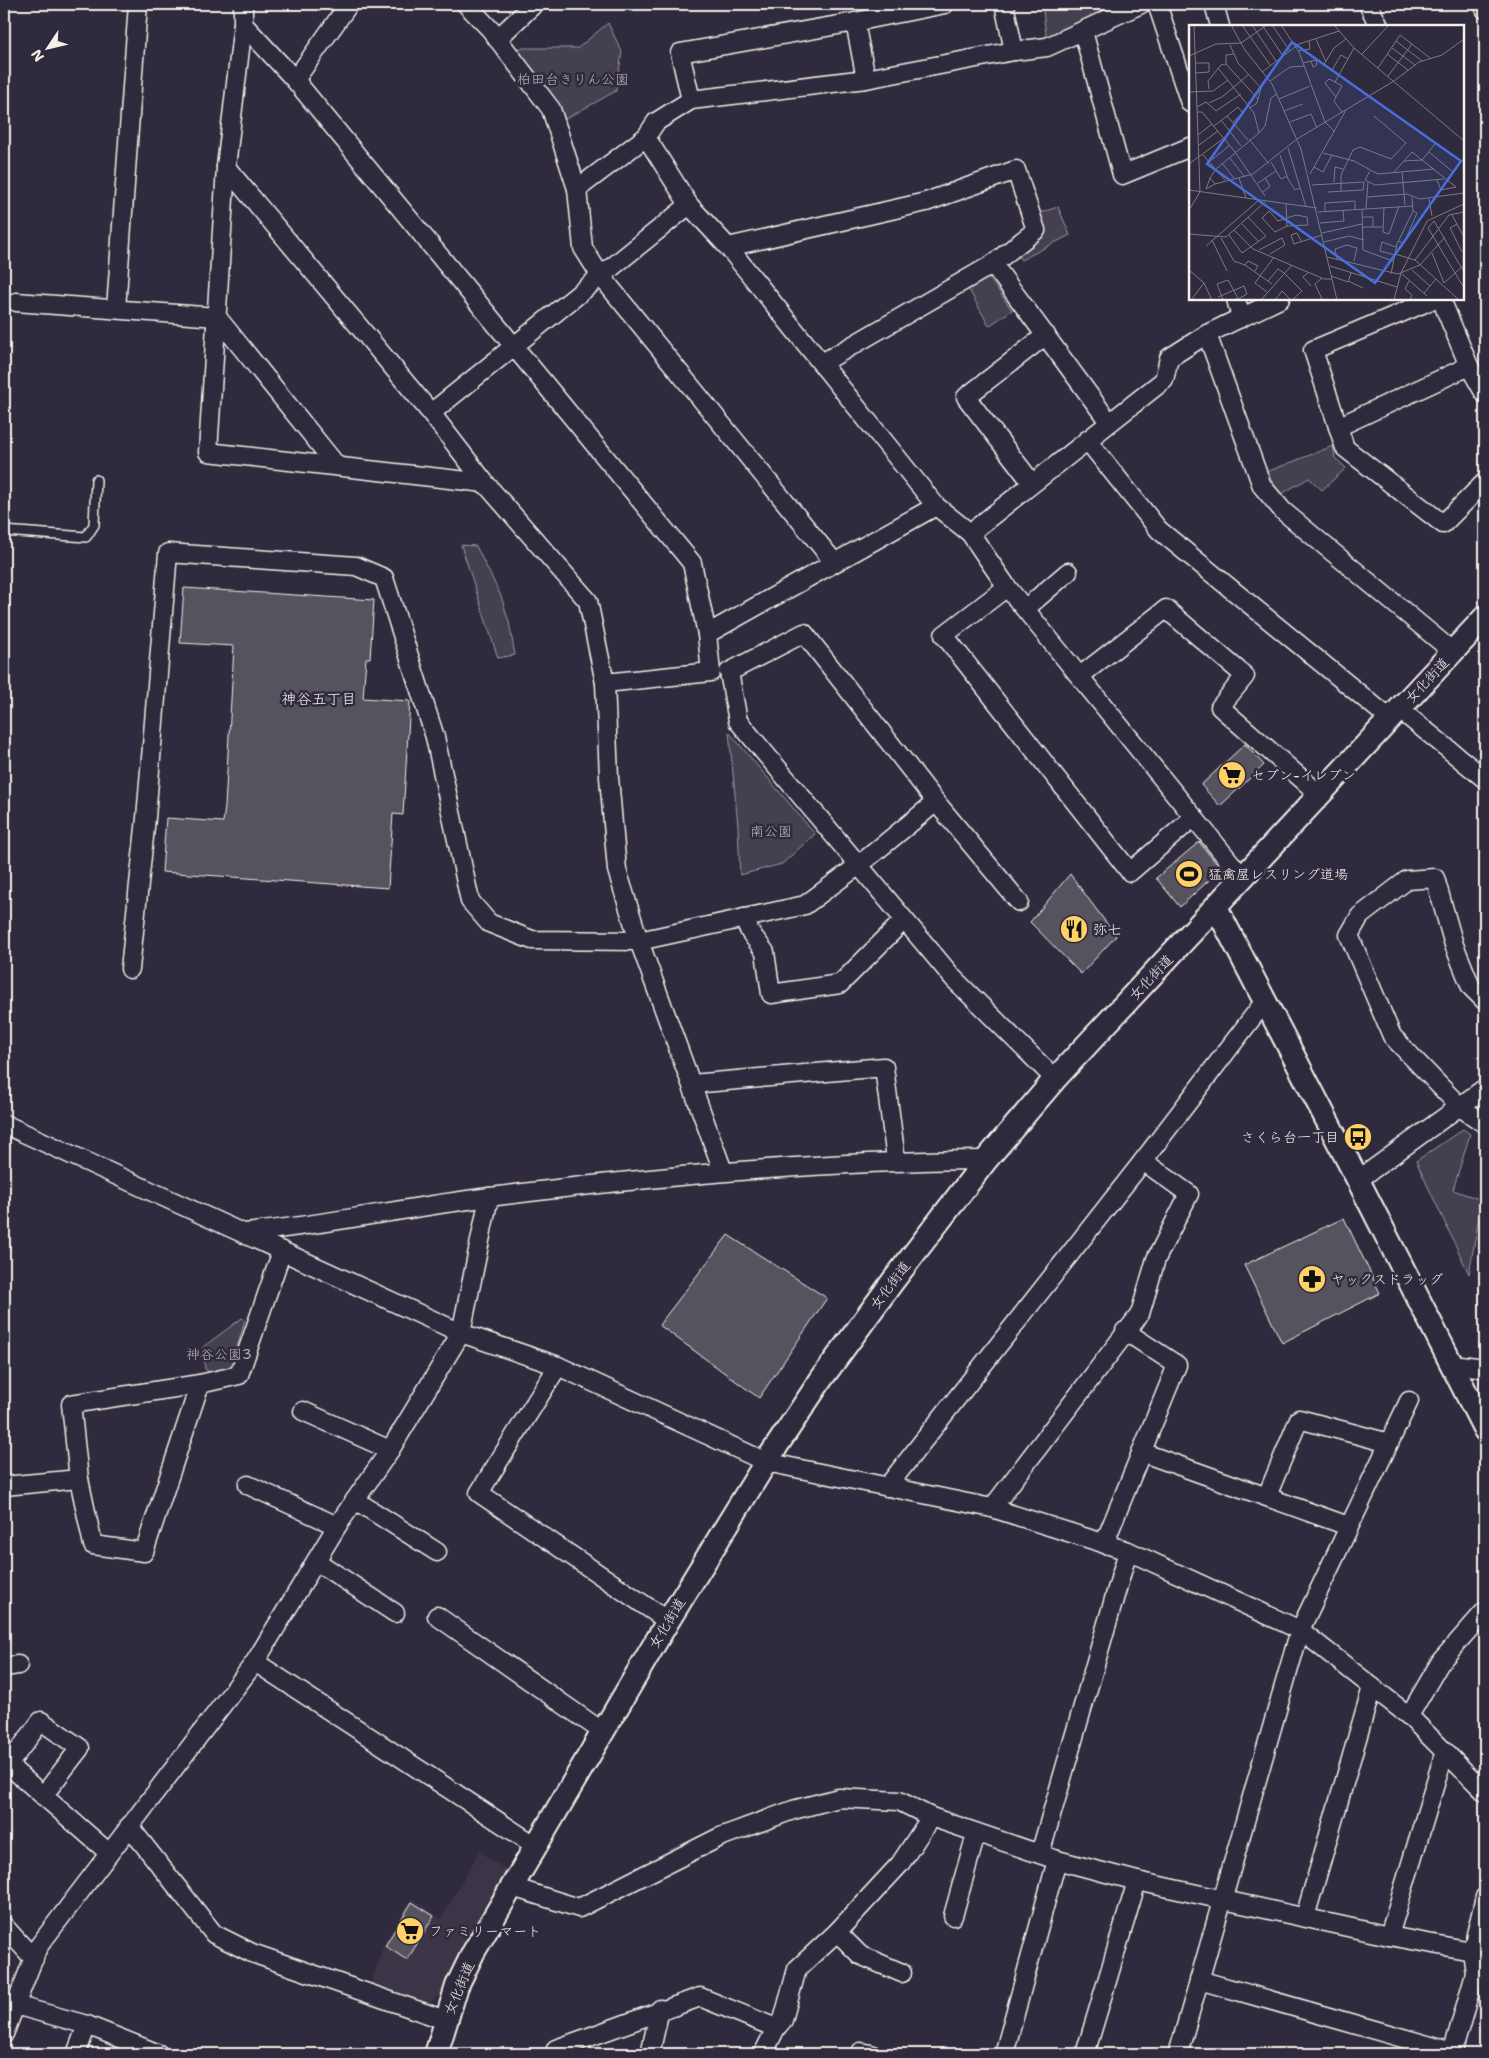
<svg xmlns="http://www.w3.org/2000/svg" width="1489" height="2058" font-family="'Shantell Sans','Klee One',sans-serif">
  <rect width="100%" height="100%" fill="#2f2a3d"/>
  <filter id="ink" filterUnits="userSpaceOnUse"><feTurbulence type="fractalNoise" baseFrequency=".02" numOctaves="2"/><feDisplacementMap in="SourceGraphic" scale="10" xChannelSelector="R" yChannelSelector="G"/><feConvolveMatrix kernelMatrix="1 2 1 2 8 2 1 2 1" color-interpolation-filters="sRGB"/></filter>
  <g filter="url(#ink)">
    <path fill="#3b3647" d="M479,1851L508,1871L456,1957L443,1993L427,2004L370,1988L384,1943L412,1898L441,1919Z"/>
    <g fill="#454050" stroke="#9c989c">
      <path d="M1042,4H1132L1047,42Z"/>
      <path d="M608,23L622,52L616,91L560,122L509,48H578Z"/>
      <path d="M1058,207L1070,235L1021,260L1018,256L1037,240L1039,213Z"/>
      <path d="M983,279H990L1012,310L989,326L968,288Z"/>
      <path d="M1333,446L1335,458L1346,468L1322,490L1309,478L1276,497L1264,473Z"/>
      <path d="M461,545L476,546L501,596L509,622L515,655L498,658Z"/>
      <path d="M729,732L815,834L782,864L740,875L738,826Z"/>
      <path d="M1463,1129L1470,1134L1453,1190L1482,1200L1469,1274L1416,1161Z"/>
      <path d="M242,1318L245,1320L231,1368L210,1373L205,1369L203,1347Z"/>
    </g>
    <g fill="#56525f" stroke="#f4f1e8">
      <path d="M184,588L374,600L370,658H366L363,698L410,701L403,815L393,814L388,888L162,872L166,818L223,822L225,807L234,646L180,643Z"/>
      <path d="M1245,744L1264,765L1220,806L1201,785Z"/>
      <path d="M1199,842L1221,869L1180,907L1156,878Z"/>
      <path d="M1070,874L1116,936L1081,974L1030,922Z"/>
      <path d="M1344,1218L1380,1293L1282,1343L1244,1265Z"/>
      <path d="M728,1235L827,1298L759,1398L659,1325Z"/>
      <path d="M412,1902L434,1916L407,1960L385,1946Z"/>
    </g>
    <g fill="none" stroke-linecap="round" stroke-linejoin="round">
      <defs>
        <path id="service" d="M4,531L86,537L94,525L96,480"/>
        <g id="minor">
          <path d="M243,4V24L226,167L208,452L485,483"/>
          <path d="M466,4L490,29L551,109L577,189L583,248L600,275L834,562"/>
          <path d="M1004,4L1014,51"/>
          <path d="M1157,4L1190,103"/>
          <path d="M1214,4L1220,26"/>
          <path d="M1368,4L1379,26"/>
          <path d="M1484,4L1485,9"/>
          <path d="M855,22L866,79"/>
          <path d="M243,24L295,80L692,563L707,634L711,672L605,683"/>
          <path d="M1083,31L1122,175L1190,147"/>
          <path d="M497,39L534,4"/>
          <path d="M295,80L349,4"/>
          <path d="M691,100L680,53L855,22L945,4"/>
          <path d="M646,137L689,205L728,247L936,506L970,533L1007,587L1243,878"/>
          <path d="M226,167L431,413L485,483L588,601L605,683L609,777L617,870L639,941L723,1171"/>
          <path d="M577,189L646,137L656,122L691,100L866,79L1014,51L1047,47L1141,4"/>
          <path d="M728,247L926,202L1016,170L1036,230L993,264L822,363"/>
          <path d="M993,264L1109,422"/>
          <path d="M1236,299L1241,318"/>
          <path d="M1434,299L1313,350L1345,448L1443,524L1485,482"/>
          <path d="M1441,299L1469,366L1485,394"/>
          <path d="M16,302L217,317L337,466"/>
          <path d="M116,309L138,4"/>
          <path d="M1207,334L1262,486L1283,511L1453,652"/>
          <path d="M431,413L689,205"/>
          <path d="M1338,427L1469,366"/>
          <path d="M1087,440L1159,530L1390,719"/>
          <path d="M1032,483L966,397L1046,335"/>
          <path d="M970,533L1164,380L1169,358L1207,334L1280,299"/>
          <path d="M1007,587L944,635L1130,872L1194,817"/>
          <path d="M1025,609L1068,572"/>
          <path d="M707,634L936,506"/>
          <path d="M1080,676L1166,609L1245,676L1220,707L1320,795"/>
          <path d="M1399,709L1485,779"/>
          <path d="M1019,902L936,802L804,633L729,672L738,721L954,979L1055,1079"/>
          <path d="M744,918L750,932L765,952L771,994L840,984L904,920"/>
          <path d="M130,969L146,818L168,553L356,566L384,578L435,737L470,901L489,923L532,940L639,941L805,905L859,865L936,802"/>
          <path d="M1485,1001L1471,987L1454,945L1435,878L1407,880L1360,916L1349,935L1392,1036L1460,1107L1485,1124"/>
          <path d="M692,1084L884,1067L896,1160"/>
          <path d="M4,1124L461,1333L558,1366L766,1462L992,1508L1128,1551L1300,1630L1409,1716L1485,1792"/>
          <path d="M1358,1180L1485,1088"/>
          <path d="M244,1233C326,1225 408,1207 490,1197C655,1176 820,1161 986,1160"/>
          <path d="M1452,1364L1485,1368"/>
          <path d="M558,1366L479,1493L668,1621"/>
          <path d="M200,1384L144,1552L93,1545L79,1479L71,1404Z"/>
          <path d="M200,1384L239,1375L282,1251"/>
          <path d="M303,1411L390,1450"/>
          <path d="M1141,1452L1348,1526"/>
          <path d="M248,1485L337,1526"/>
          <path d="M4,1486L79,1479"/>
          <path d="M887,1487L1143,1161L1265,1001"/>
          <path d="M1267,1496L1299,1419L1389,1443"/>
          <path d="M355,1500L437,1552"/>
          <path d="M992,1508L1140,1314L1156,1259L1189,1194L1143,1161"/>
          <path d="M1104,1544L1177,1365L1125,1331"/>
          <path d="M316,1561L395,1613"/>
          <path d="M437,1616L603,1732"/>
          <path d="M255,1662L536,1846"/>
          <path d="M4,1667L18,1665"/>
          <path d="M1409,1716L1441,1661L1485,1611"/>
          <path d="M43,1796L80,1748L41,1721L8,1765L109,1853"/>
          <path d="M129,1826L214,1934L252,1953L445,2020"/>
          <path d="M1040,1854L1128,1551"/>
          <path d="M512,1887L579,1908L720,1837L793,1810L839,1798L899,1801L931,1817"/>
          <path d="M953,1916L976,1834"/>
          <path d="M1305,1917L1372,1687"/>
          <path d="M4,1926L34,1959"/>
          <path d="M837,1932L860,1955L902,1973"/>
          <path d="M1389,1936L1445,1751"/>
          <path d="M1199,1980L1452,2052"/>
          <path d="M4,2002L87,2025L159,2054"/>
          <path d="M4,2034L38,1947L255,1662L337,1526L390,1450L461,1333L489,1197"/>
          <path d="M76,2054L87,2025"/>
          <path d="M555,2054L556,2049L700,1997L776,2028"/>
          <path d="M650,2054L660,2009"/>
          <path d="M763,2054L776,2028L783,2020L797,1969L837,1932L900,1864L931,1817L1057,1860L1137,1881L1389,1936L1472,1951H1485"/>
          <path d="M860,2054L861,2052L871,2054"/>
          <path d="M1004,2054L1057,1860"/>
          <path d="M1085,2054L1137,1881"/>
          <path d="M1178,2054L1300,1630L1409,1401"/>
          <path d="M1452,2054L1475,1973L1472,1951L1485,1897"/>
        </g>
        <g id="tertiary">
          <path d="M1216,907L1358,1180L1485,1430"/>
          <path d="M436,2054L457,1986L473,1953L668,1621L766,1462L822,1378L893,1281L986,1160L1055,1079L1485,617"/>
        </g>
      </defs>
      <use href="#service" stroke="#f4f1e8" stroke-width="12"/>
      <use href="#minor" stroke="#f4f1e8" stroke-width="21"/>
      <use href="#tertiary" stroke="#f4f1e8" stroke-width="26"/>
      <use href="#service" stroke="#2f2a3d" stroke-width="9"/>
      <use href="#minor" stroke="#2f2a3d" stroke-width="18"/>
      <use href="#tertiary" stroke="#2f2a3d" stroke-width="22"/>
    </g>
  </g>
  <defs>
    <symbol id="supermarket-disc" viewBox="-11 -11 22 22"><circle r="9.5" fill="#ffd166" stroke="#2f2a3d"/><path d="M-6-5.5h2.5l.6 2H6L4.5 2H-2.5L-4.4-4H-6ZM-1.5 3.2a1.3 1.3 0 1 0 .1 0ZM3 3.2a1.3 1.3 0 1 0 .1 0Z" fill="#111"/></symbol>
    <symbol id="stadium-disc" viewBox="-11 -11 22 22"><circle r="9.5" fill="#ffd166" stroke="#2f2a3d"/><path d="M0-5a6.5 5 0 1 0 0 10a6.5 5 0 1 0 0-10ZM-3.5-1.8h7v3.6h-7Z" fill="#111"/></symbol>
    <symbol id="restaurant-disc" viewBox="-11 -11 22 22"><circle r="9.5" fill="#ffd166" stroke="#2f2a3d"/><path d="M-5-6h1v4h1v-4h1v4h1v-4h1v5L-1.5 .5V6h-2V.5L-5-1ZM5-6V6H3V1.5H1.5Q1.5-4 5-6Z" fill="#111"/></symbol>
    <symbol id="bus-disc" viewBox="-11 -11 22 22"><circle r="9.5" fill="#ffd166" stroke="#2f2a3d"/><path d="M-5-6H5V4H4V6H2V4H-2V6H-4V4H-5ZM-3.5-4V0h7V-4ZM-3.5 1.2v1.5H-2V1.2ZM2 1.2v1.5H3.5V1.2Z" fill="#111"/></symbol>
    <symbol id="pharmacy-disc" viewBox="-11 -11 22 22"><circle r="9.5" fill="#ffd166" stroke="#2f2a3d"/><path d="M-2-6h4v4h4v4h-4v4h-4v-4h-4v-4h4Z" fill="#111"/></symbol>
  </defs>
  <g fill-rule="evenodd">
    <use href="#supermarket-disc" x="1216" y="759" width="32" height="32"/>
    <use href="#stadium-disc" x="1173" y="858" width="32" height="32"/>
    <use href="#restaurant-disc" x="1058" y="913" width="32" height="32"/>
    <use href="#bus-disc" x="1342" y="1121" width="32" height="32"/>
    <use href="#pharmacy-disc" x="1296" y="1263" width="32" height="32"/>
    <use href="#supermarket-disc" x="394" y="1915" width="32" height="32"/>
  </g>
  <g text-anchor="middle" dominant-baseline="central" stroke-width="5" stroke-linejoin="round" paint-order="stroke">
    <g font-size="14" fill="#b7b3b3" stroke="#2f2a3d">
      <text x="573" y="79">柏田台きりん公園</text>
      <text x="771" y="831">南公園</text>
      <text x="219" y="1354">神谷公園3</text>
    </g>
    <g font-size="14" fill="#f4f1e8" stroke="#2f2a3d">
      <text transform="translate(1427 680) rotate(-47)">女化街道</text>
      <text transform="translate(1151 977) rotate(-47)">女化街道</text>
      <text transform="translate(890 1285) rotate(-53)">女化街道</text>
      <text transform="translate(667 1623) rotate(-59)">女化街道</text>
      <text transform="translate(459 1988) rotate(-67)">女化街道</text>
    </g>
    <g font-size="14" fill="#f4f1e8" stroke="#2f2a3d" text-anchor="start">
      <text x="1251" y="775">セブン-イレブン</text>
      <text x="1208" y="874">猛禽屋レスリング道場</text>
      <text x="1093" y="929">弥七</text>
      <text x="1339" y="1137" text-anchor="end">さくら台一丁目</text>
      <text x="1331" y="1279">ヤックスドラッグ</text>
      <text x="429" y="1931">ファミリーマート</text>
    </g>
    <g font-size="15" fill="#f4f1e8" stroke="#2f2a3d">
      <text x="319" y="699">神谷五丁目</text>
    </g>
  </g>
  <g transform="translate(1189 25)">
    <rect width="275" height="275" fill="#2f2a3d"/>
    <path fill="none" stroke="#7e7a81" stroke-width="1" d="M5,0L11,167M42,0L56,25L83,59L112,124L148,275M53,0L81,40M63,0L87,36M73,0L94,31M83,0L101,26M92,0L110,27L136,97L146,107M145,0L165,23L275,116M127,14L137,37M207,16L233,36M41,20L49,38L72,63L68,78L61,83M203,23L226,40M109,26L121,24L120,16M173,29L200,0M198,29L219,45M0,31L27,19L52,18L78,0M6,38H20V47L7,48M114,38L127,35L128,40L124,42L122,36M37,39L69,74M134,41L145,23L157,14M29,43L65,88L70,108L27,144L21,153L26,159L64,149L108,114L205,56L230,37L253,30L275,14M189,43L211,10L241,33M73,47L110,19L150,6M150,50L143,45L152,30L159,34M199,51L223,19M81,56L101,42L115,41M146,57L140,54L136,58L147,72L153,61L146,57L165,23M20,64L19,56L32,40L37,39V30L45,29M0,67L24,66L39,55M147,72L145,76L153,87M90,74L121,61M20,78L33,72L59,50M8,82L17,77L27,86L52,69M95,86L114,79M8,87H13L46,127L76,171M38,91L49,82L54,88L44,97M32,95L52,121M101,97L122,89L128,103M25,101L38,91L59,115M70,108L76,101L82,73L88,69M9,110L23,99M60,114L80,139M10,120L29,106M99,123L117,182M240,127L264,147M134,128L165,136L189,149L245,144M14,130L36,155M91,130L99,154L106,165L111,163M40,132L55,151M215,136L233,135L246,119M20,137L41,120M82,137L92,154L98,151M33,138L45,153M0,139L35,113M125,142L134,147L143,130M181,146L176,155L186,160L255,154M205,147L223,127L267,162L252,165L248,155M213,147L216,180M121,149L157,85M262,150L275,133M21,153L17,164L26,159M50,153L57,173M145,157L146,142L154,144M69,158L87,146M123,160L175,157L174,165L139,167M0,165L128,183M152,166V150L164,125L171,122L202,134L217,118L185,91M74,167L81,161L76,153M178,172L218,169L231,174L275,168M240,174L243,191M97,179L98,201M195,182L194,207L200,209L210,181M177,183L179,157M173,184L174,225L204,236M0,185L11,167M80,186L89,196L107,190L118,192L119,200L98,201L86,207L73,193ZM136,186V178L166,176V184M129,187L224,181M263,190L275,212M173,192H184V202M131,198L155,196L154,185M53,199L69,216M268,199L261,203L273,227M174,202H193M45,205L64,224L135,254H143M133,208L173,199M0,209L37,212L76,177M40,210L53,228L77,211L59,192M32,213L45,236L56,240L83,259M23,215L38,246M112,216L108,208L102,210L105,219L133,210M209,216L215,218L228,188L224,186M135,217L160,211L175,215M17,221L70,175M70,225L93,213L96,220L81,229M243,228L255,258M206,229L226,235L270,275M206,230L191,226L193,217L207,222M138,232L209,249L231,240L256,212M148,234L146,224L158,220L168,223L165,236M226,235L260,190L275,187M56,240L59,236L69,241L66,246M141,241L208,262M0,245L15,258L23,275M223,245L241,261M275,247L245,196L239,203L275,263M119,248L114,252L122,261M202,249L208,219L224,186L223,172M213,249L238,271M142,251L159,257L162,248M133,253L126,259L133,274M79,256L89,244L95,248L113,266L103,275M159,256L174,263M220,256L216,264L223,270L221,275M255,258L275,240M78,267L66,258L85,232M235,268L247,254M29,272L55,261L58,269L49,274M2,275L15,258M34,275L28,259L39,255L49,273L44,275M72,275L103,240M86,275L93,266L102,275M205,275L212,248L238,196L275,179"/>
    <path fill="#486fdb" fill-opacity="0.15" stroke="#486fdb" stroke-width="2.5" d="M103,17L272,136L186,258L18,139Z"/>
    <rect width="275" height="275" fill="none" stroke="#f4f1e8" stroke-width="2.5"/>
  </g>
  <rect width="1489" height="2058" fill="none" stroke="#2f2a3d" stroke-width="20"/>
  <rect x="10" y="10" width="1469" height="2038" fill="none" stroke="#f4f1e8" stroke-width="2" filter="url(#ink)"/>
  <g transform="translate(48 48) rotate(235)" stroke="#2f2a3d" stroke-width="4" paint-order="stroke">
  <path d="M0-4L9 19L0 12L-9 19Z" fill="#f4f1e8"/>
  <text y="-8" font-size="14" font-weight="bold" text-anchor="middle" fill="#f4f1e8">N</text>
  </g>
</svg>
